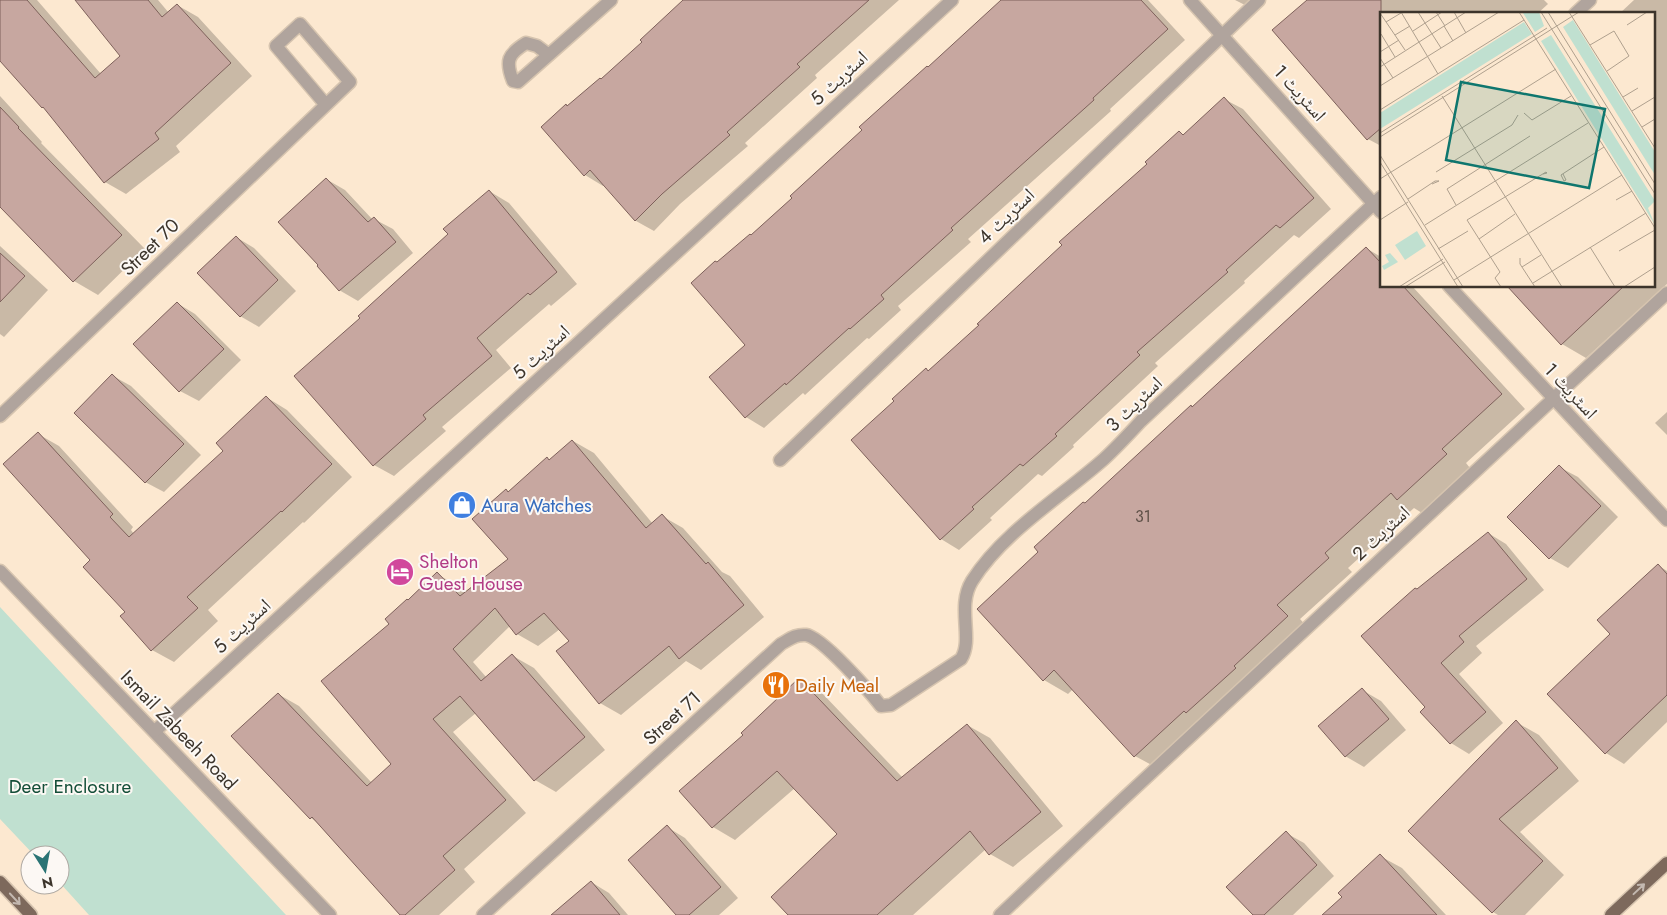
<svg xmlns="http://www.w3.org/2000/svg" width="1667" height="915" font-family="Jost,'Noto Naskh Arabic',sans-serif">
  <rect width="100%" height="100%" fill="#fce8d0"/>
  <path fill="#c0e0d0" d="M0,607L286,915H89L60,883V855H34L0,819Z"/>
  <g fill="#0003">
    <path d="M0,0H37L101,74L122,56L77,0H158L169,13L177,5L198,17L252,76L176,146L180,152L126,194L105,182L46,109L42,107L0,59Z"/>
    <path d="M685,0H899L815,75L817,78L745,143L748,146L680,204L654,231L636,221L604,185L603,186L585,175L568,107L602,80L644,42Z"/>
    <path d="M1002,0H1148L1185,40L1110,109L1111,111L968,239L971,242L898,306L901,310L869,339L867,338L805,395L803,393L764,428L746,417L711,377L747,345L717,263L752,236Z"/>
    <path d="M1235,0H1254L1247,6Z"/>
    <path d="M1315,0H1544L1548,4L1537,14H1381V146L1368,139Z"/>
    <path d="M1634,0H1667V284L1586,358L1562,344L1509,286H1653V14H1619Z"/>
    <path d="M0,96L42,142L41,143L145,249L98,295L74,281L0,205Z"/>
    <path d="M1224,99L1243,109L1331,209L1299,238L1294,235L1244,281L1245,283L1155,363L1158,366L1073,445L1074,447L1042,476L1038,474L990,518L992,520L959,550L941,539L896,401L926,370L929,372L981,325L1180,133L1184,135Z"/>
    <path d="M326,179L345,190L373,220L374,219L393,229L413,253L358,301L339,290Z"/>
    <path d="M489,191L509,203L577,284L551,306L549,304L496,350L511,368L442,427L446,431L394,476L374,465L362,318L449,234Z"/>
    <path d="M236,237L254,248L296,291L259,327L240,316Z"/>
    <path d="M0,246L48,290L4,337L0,334Z"/>
    <path d="M1366,248L1381,257V286H1412L1525,409L1466,463L1470,468L1422,513L1414,508L1348,568L1352,572L1300,619L1311,631L1257,680L1259,682L1211,726L1208,724L1159,769L1135,756L1073,689L1068,694L1044,680L1040,552L1085,504L1193,408Z"/>
    <path d="M177,303L195,314L241,360L199,401L180,391L135,344Z"/>
    <path d="M113,376L131,386L201,455L164,492L145,482Z"/>
    <path d="M266,397L287,410L352,477L304,523L303,522L208,610L218,621L174,662L152,650L92,560L38,434L59,446L133,527L131,530L134,534L225,451Z"/>
    <path d="M1667,412V435L1655,423Z"/>
    <path d="M573,441L594,453L653,524L662,516L683,528L722,572L730,576L764,617L701,670L686,661L621,715L600,703L570,641L560,629L538,646L517,634L510,626L473,662L487,678L513,656L534,668L605,750L556,792L535,780L476,713L453,732L526,813L464,869L475,882L439,915H401L318,823L311,818L233,736L278,694L299,706L372,783L393,765L391,624L407,601L437,574L458,586L466,593L510,560L506,490L509,492L547,459L550,460Z"/>
    <path d="M1559,467L1578,477L1618,517L1568,568L1550,558Z"/>
    <path d="M1488,533L1506,544L1544,590L1476,646L1482,653L1459,674L1503,723L1469,754L1451,743L1422,712L1427,707L1417,590Z"/>
    <path d="M1659,566L1667,571V722L1624,764L1606,753L1612,634Z"/>
    <path d="M799,680L822,693L903,778L967,725L990,738L1063,826L1013,867L990,854L986,849L913,915H790L839,834L795,788L735,840L713,827L744,735Z"/>
    <path d="M1362,690L1381,701L1406,730L1364,767L1345,756Z"/>
    <path d="M1516,722L1539,735L1579,781L1520,832L1564,875L1525,915H1498L1493,912L1409,831Z"/>
    <path d="M667,827L685,838L738,898L719,915H678Z"/>
    <path d="M1286,833L1304,843L1334,876L1293,915H1254Z"/>
    <path d="M1380,856L1402,868L1446,915H1324L1344,897Z"/>
    <path d="M591,882L609,893L628,915H553Z"/>
  </g>
  <g fill="#c7a7a0" stroke="#7e615b">
    <path d="M0,0H27L95,78L120,56L75,0H148L162,17L177,4L231,63L155,133L159,139L104,183L43,107L42,108L0,61Z"/>
    <path d="M683,0H869L797,64L800,67L727,132L730,135L662,194L635,221L590,170L584,176L541,127L566,104L567,106L600,78L601,79L642,42L640,40Z"/>
    <path d="M1001,0H1141L1168,29L1093,98L1094,100L951,228L953,230L881,295L884,299L850,329L849,328L786,385L785,383L745,418L709,377L745,345L691,283L715,261L717,262L750,234L751,235L792,198L790,196L862,130L859,127L927,66L928,67Z"/>
    <path d="M1307,0H1381V128L1367,140L1272,30Z"/>
    <path d="M1224,97L1314,198L1280,228L1276,225L1226,270L1228,272L1137,352L1140,355L1055,434L1057,436L1023,466L1020,464L972,507L974,509L940,540L851,440L894,401L892,399L926,368L928,371L979,325L977,324L1062,245L1059,242L1147,164L1145,162L1179,131L1183,135Z"/>
    <path d="M0,107L19,127L18,128L122,235L73,282L0,207Z"/>
    <path d="M326,178L368,222L374,217L396,242L339,291L317,266L318,265L278,222Z"/>
    <path d="M489,190L557,272L530,295L528,293L477,338L492,356L423,415L426,419L373,466L294,376L360,318L358,316L448,234L443,229Z"/>
    <path d="M236,236L278,280L240,317L197,273Z"/>
    <path d="M1366,247L1381,263V286H1403L1502,394L1442,449L1447,454L1397,500L1391,493L1325,553L1329,558L1277,605L1288,616L1234,666L1236,668L1186,713L1184,711L1134,757L1054,670L1043,681L977,609L1038,552L1034,547L1083,502L1085,503L1191,405L1192,407Z"/>
    <path d="M0,253L25,276L0,302Z"/>
    <path d="M1507,286H1624L1561,345Z"/>
    <path d="M177,302L224,349L179,392L133,344Z"/>
    <path d="M112,374L184,444L145,483L74,413Z"/>
    <path d="M266,396L332,464L282,512L281,511L187,597L198,608L151,651L120,616L125,612L83,567L90,560L3,464L38,432L113,514L110,517L129,537L223,451L216,443Z"/>
    <path d="M572,440L646,528L662,514L706,564L708,562L744,605L679,659L669,646L599,704L556,651L569,641L544,613L516,635L495,608L453,649L481,681L512,654L585,737L534,781L460,696L433,719L506,800L443,856L455,870L405,915H400L312,817L310,819L231,736L278,693L367,786L391,764L321,681L389,624L385,619L407,599L408,600L437,572L460,596L508,559L472,519L506,489L508,492L547,457L549,460Z"/>
    <path d="M1559,465L1601,506L1549,559L1507,517Z"/>
    <path d="M1488,532L1527,579L1459,636L1464,642L1441,663L1486,712L1450,744L1420,712L1425,707L1361,636L1415,588L1417,589Z"/>
    <path d="M1658,564L1667,574V695L1605,754L1547,694L1610,634L1597,620Z"/>
    <path d="M799,678L897,781L967,724L1041,812L989,855L970,831L877,915H788L771,897L837,834L777,771L712,828L679,791L743,735L741,733Z"/>
    <path d="M1362,688L1389,719L1345,757L1318,726Z"/>
    <path d="M1516,720L1558,768L1499,819L1543,861L1492,913L1408,831Z"/>
    <path d="M667,825L721,887L689,915H676L628,860Z"/>
    <path d="M1286,831L1317,865L1264,915H1253L1226,887Z"/>
    <path d="M1380,854L1437,915H1322L1342,897L1338,893Z"/>
    <path d="M591,881L620,915H551Z"/>
  </g>
  <g fill="none" stroke-linecap="round" stroke-linejoin="round">
    <defs>
      <g id="minor">
        <path d="M1190,0L1381,212"/>
        <path d="M1575,14L1590,0"/>
        <path d="M549,55L537,46L526,43C508,54 505,61 513,81L518,82L611,0"/>
        <path d="M1449,286L1667,520"/>
        <path d="M0,416L350,82L300,24L276,46L326,105"/>
        <path d="M780,460L1259,0"/>
        <path d="M0,571L330,915"/>
        <path d="M155,731L952,0"/>
        <path d="M483,915L781,644C790,639 796,634 806,635C822,637 870,692 881,706L891,705L961,659C974,639 956,607 972,581C1003,532 1061,497 1104,459C1117,447 1129,434 1141,421L1381,197"/>
        <path d="M1000,915L1121,801L1667,293"/>
      </g>
      <g id="major">
        <path d="M0,882L31,915"/>
        <path d="M1611,915L1667,863"/>
      </g>
    </defs>
    <use href="#minor" stroke="#d6c4af" stroke-width="15"/>
    <use href="#major" stroke="#d6c4af" stroke-width="15"/>
    <use href="#minor" stroke="#b0a49d" stroke-width="12"/>
    <use href="#major" stroke="#7d695c" stroke-width="12"/>
  </g>
  <defs><path id="oneway-shaft" d="M-6 0H5M1.5-3L5.5 0L1.5 3" fill="none" stroke-width="1.6" stroke-linecap="round" stroke-linejoin="round" transform="scale(1.25)"/></defs>
  <g stroke="#c3b8b0">
    <use href="#oneway-shaft" transform="translate(1639 889) rotate(-43)"/>
    <use href="#oneway-shaft" transform="translate(15 899) rotate(47)"/>
  </g>
  <defs>
    <symbol id="shop-disc" viewBox="-11 -11 22 22"><circle r="9.5" fill="#3f7fe0" stroke="#fcf8f4"/><path d="M-5-2.5h2.3a2.7 3.5 0 0 1 5.4 0H5L5.5 6h-11ZM-1.5-2.5h3a1.5 2.3 0 0 0-3 0Z" fill="#fff"/></symbol>
    <symbol id="hotel-disc" viewBox="-11 -11 22 22"><circle r="9.5" fill="#d1479c" stroke="#fcf8f4"/><path d="M-6-4.5h1.5V1H6V5H4.5V3h-9V5H-6ZM-4 0a1.8 1.8 0 1 1 3.6 0ZM.5 0V-2.5h3Q6-2.5 6 0Z" fill="#fff"/></symbol>
    <symbol id="restaurant-disc" viewBox="-11 -11 22 22"><circle r="9.5" fill="#e8710a" stroke="#fcf8f4"/><path d="M-5-6h1v4h1v-4h1v4h1v-4h1v5L-1.5 .5V6h-2V.5L-5-1ZM5-6V6H3V1.5H1.5Q1.5-4 5-6Z" fill="#fff"/></symbol>
  </defs>
  <g fill-rule="evenodd">
    <use href="#shop-disc" x="446" y="489" width="32" height="32"/>
    <use href="#hotel-disc" x="384" y="556" width="32" height="32"/>
    <use href="#restaurant-disc" x="760" y="669" width="32" height="32"/>
  </g>
  <g text-anchor="middle" dominant-baseline="central" stroke-width="4" stroke-linejoin="round" paint-order="stroke">
    <g font-size="16" fill="#5f5148">
      <text x="1143" y="516">31</text>
    </g>
    <g font-size="19" fill="#3c342b" stroke="#fcf8f4">
      <text transform="translate(839 78) rotate(-43)">اسٹریٹ 5</text>
      <text transform="translate(1300 93) rotate(48)">اسٹریٹ 1</text>
      <text transform="translate(1006 216) rotate(-44)">اسٹریٹ 4</text>
      <text transform="translate(150 247) rotate(-44)">Street 70</text>
      <text transform="translate(541 352) rotate(-43)">اسٹریٹ 5</text>
      <text transform="translate(1571 391) rotate(47)">اسٹریٹ 1</text>
      <text transform="translate(1134 404) rotate(-44)">اسٹریٹ 3</text>
      <text transform="translate(1381 533) rotate(-43)">اسٹریٹ 2</text>
      <text transform="translate(242 626) rotate(-43)">اسٹریٹ 5</text>
      <text transform="translate(672 718) rotate(-42)">Street 71</text>
      <text transform="translate(179 730) rotate(46)">Ismail Zabeeh Road</text>
    </g>
    <g font-size="19" fill="#366cbe" stroke="#fcf8f4" text-anchor="start">
      <text x="481" y="505">Aura Watches</text>
    </g>
    <g font-size="19" fill="#b23c85" stroke="#fcf8f4" text-anchor="start">
      <text x="419" y="561">Shelton<tspan x="419" dy="22">Guest House</tspan></text>
    </g>
    <g font-size="19" fill="#c56008" stroke="#fcf8f4" text-anchor="start">
      <text x="795" y="685">Daily Meal</text>
    </g>
    <g font-size="19" fill="#134e38" stroke="#fcf8f4">
      <text x="70" y="786">Deer Enclosure</text>
    </g>
  </g>
  <g transform="translate(1380 12)">
    <rect width="275" height="275" fill="#fce8d0"/>
    <path d="M159,0L164,14L155,20L143,1ZM193,8L275,140V163L183,15ZM144,10L152,22L0,117V101ZM171,23L275,189L268,196L275,213L161,29ZM37,219L46,234L25,248L15,233ZM10,241L18,250L4,258L2,254L9,250L5,243Z" fill="#c0e0d0"/>
    <path fill="none" stroke="#afa08e" stroke-width="1" d="M21,0L58,62M38,0L61,36M56,0L65,14M74,0L86,21M139,0L275,216M161,0L275,182M168,0L275,172M189,0L275,136M0,1L25,38M6,10L21,1M247,13L267,0M64,14L73,29M33,19L62,0M1,22L15,45M15,23L30,14M210,33L234,19L249,44L227,59M0,40L19,28M0,46L13,66M0,55L86,0M0,74L119,0M62,84L182,275M243,85L258,76M0,98L144,8M252,99L275,85M144,101L152,108L191,84M262,115L275,107M0,121L167,16M0,125L199,0M0,143L83,275M0,150L78,275M56,160L132,113L138,103M183,162L186,168L184,169L181,163L224,135M0,167L176,57M28,187L55,169H59L52,172M236,188L252,179M76,193L67,177L150,124M0,208L28,190M45,213L208,111M99,227L135,202M210,235L235,275M58,237L88,219M239,239L275,218M140,246V252L155,275M142,255L161,243M74,268L242,163M153,271L266,201M19,275L63,247M25,275L65,250M121,275L115,266L120,260L87,208L125,185L166,160L167,161L163,162M244,275L275,255"/>
    <path fill="#0f766e" fill-opacity="0.15" stroke="#0f766e" stroke-width="2.5" d="M81,70L225,97L209,176L66,148Z"/>
    <rect width="275" height="275" fill="none" stroke="#3c342b" stroke-width="2.5"/>
  </g>
  <g transform="translate(45 870) rotate(169)"><circle r="24" fill="#fcf8f4" stroke="#afaaa4"/>
  <path d="M0-4L9 19L0 12L-9 19Z" fill="#2a7475"/>
  <text y="-8" font-size="14" font-weight="bold" text-anchor="middle" fill="#3c342b">N</text>
  </g>
</svg>
